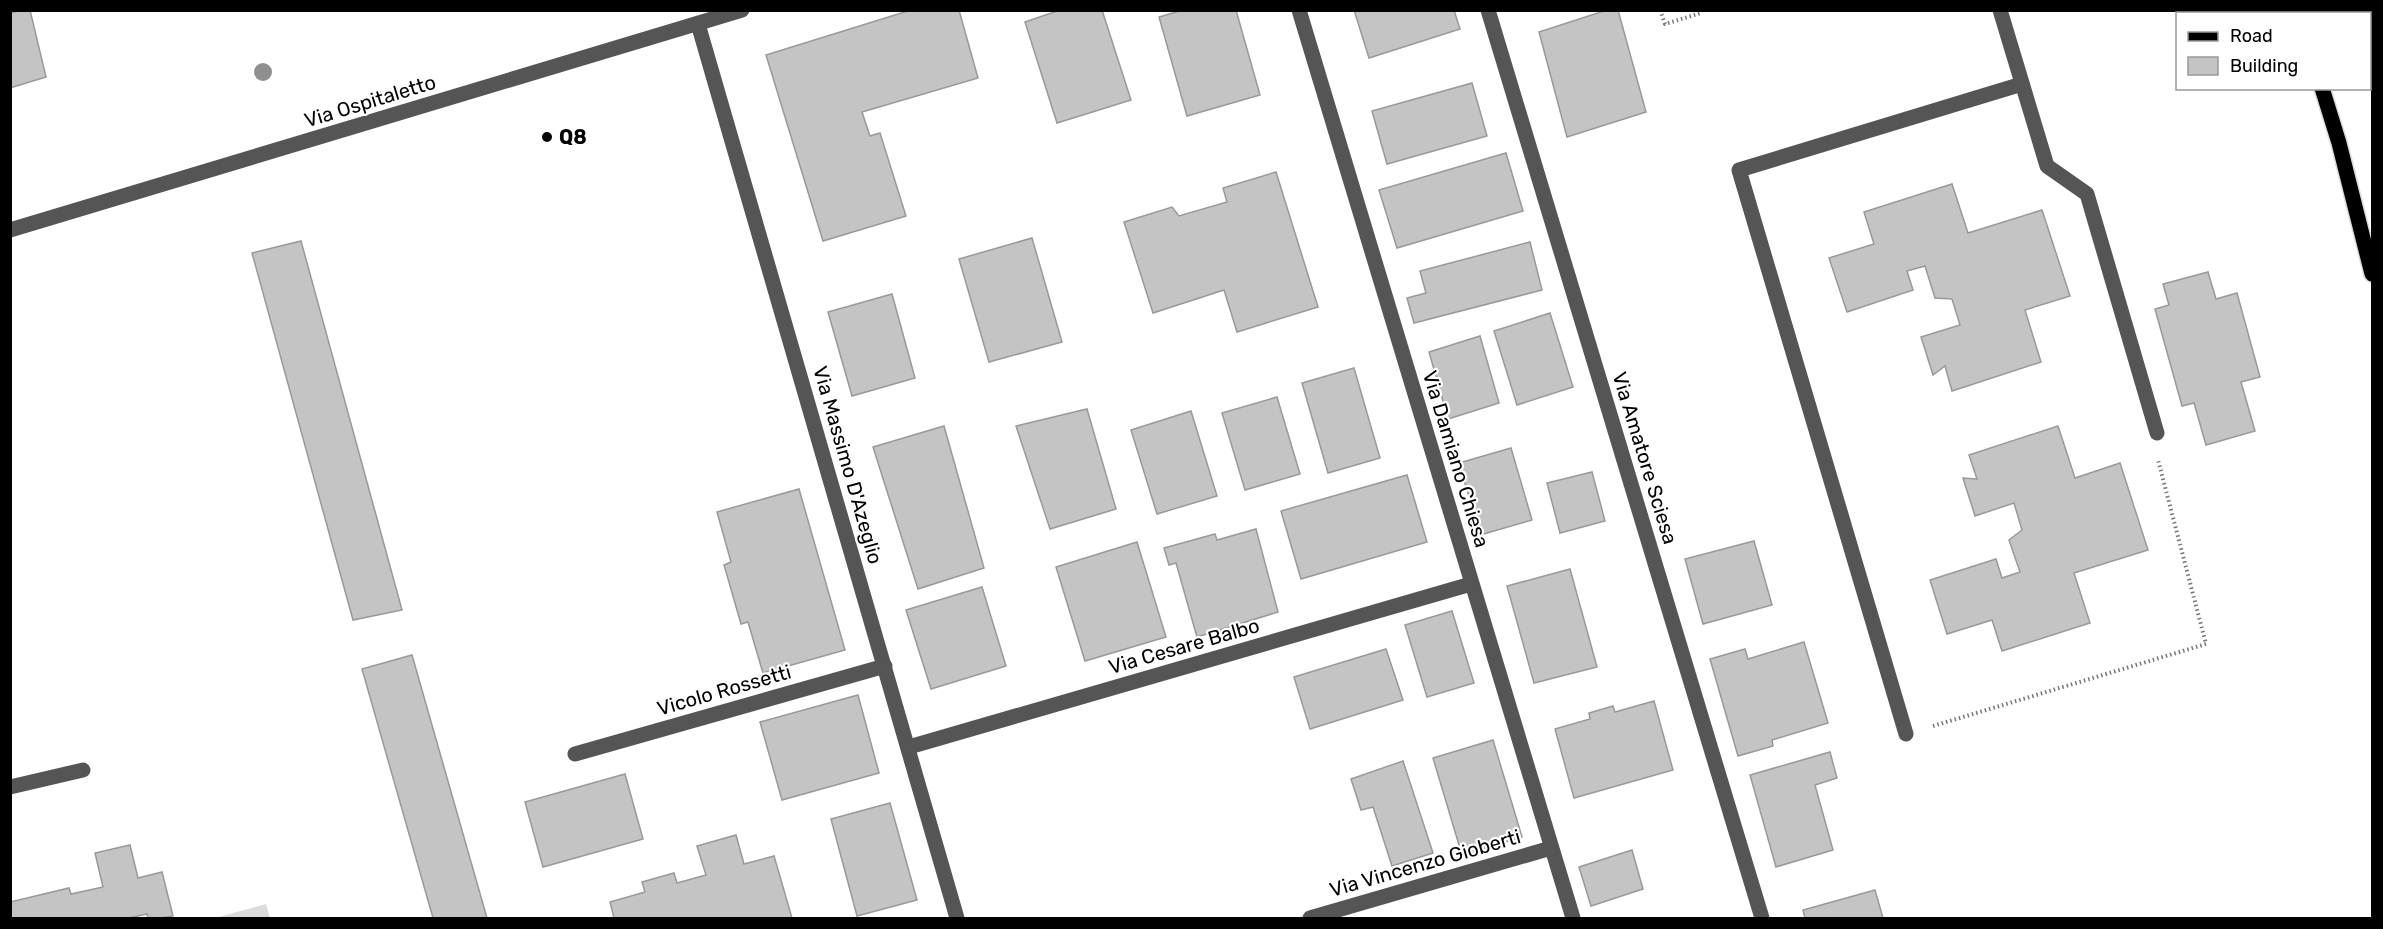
<svg xmlns="http://www.w3.org/2000/svg" width="2383" height="929" font-family="Rubik,sans-serif">
  <rect width="100%" height="100%" fill="#fff"/>
  <path fill="#dcdcdc" d="M266,904L270,918H215Z"/>
  <g fill="#c4c4c4" stroke="#999" stroke-width="1.5">
    <path d="M21,10H30L46,77L10,88V13Z"/>
    <path d="M911,10H959L978,78L862,112L870,136L880,133L906,216L823,241L766,55Z"/>
    <path d="M1060,10H1102L1131,100L1057,123L1025,22Z"/>
    <path d="M1183,10H1236L1260,95L1187,116L1159,17Z"/>
    <path d="M1354,10H1454L1460,29L1369,58Z"/>
    <path d="M1607,10H1618L1646,112L1567,137L1539,32Z"/>
    <path d="M1472,83L1487,136L1387,164L1372,111Z"/>
    <path d="M1506,153L1523,211L1397,248L1379,190Z"/>
    <path d="M1276,172L1318,307L1237,332L1224,290L1153,313L1124,222L1172,207L1179,216L1227,202L1223,188Z"/>
    <path d="M1952,184L1968,233L2042,210L2070,296L2025,310L2041,362L1952,391L1945,366L1933,375L1921,337L1960,325L1952,299L1935,298L1925,266L1907,271L1913,290L1847,312L1829,258L1874,244L1864,212Z"/>
    <path d="M1032,238L1062,342L989,362L959,259Z"/>
    <path d="M301,241L402,610L353,620L252,253Z"/>
    <path d="M1530,242L1542,290L1414,323L1407,298L1426,293L1420,271Z"/>
    <path d="M2208,272L2216,299L2237,293L2260,377L2241,382L2255,431L2206,445L2194,403L2182,406L2155,309L2169,305L2163,284Z"/>
    <path d="M892,294L915,378L852,396L828,312Z"/>
    <path d="M1550,313L1573,387L1517,405L1494,331Z"/>
    <path d="M1480,336L1499,403L1448,419L1429,352Z"/>
    <path d="M1354,368L1380,458L1328,473L1302,383Z"/>
    <path d="M1277,397L1300,474L1245,490L1222,413Z"/>
    <path d="M1087,409L1116,509L1050,529L1016,426Z"/>
    <path d="M1191,411L1217,496L1157,514L1131,430Z"/>
    <path d="M944,426L984,568L918,589L873,447Z"/>
    <path d="M2058,426L2075,478L2120,463L2148,550L2074,573L2090,623L2002,651L1992,620L1947,634L1930,580L1996,559L2002,578L2020,572L2009,540L2022,530L2014,503L1975,516L1963,478L1977,479L1969,455Z"/>
    <path d="M1511,448L1532,520L1480,535L1459,463Z"/>
    <path d="M1592,472L1605,521L1560,533L1547,483Z"/>
    <path d="M1407,475L1427,542L1301,579L1281,511Z"/>
    <path d="M799,489L845,650L763,673L748,622L741,624L724,565L731,562L717,512Z"/>
    <path d="M1256,529L1278,612L1197,637L1176,563L1169,565L1164,548L1215,534L1217,540Z"/>
    <path d="M1754,541L1772,605L1703,624L1685,559Z"/>
    <path d="M1137,542L1166,637L1085,661L1056,567Z"/>
    <path d="M1570,569L1597,667L1534,683L1507,586Z"/>
    <path d="M982,587L1006,666L931,689L906,610Z"/>
    <path d="M1452,611L1474,683L1427,697L1405,625Z"/>
    <path d="M1804,642L1828,723L1772,740L1773,746L1738,756L1710,659L1745,649L1748,659Z"/>
    <path d="M1386,649L1403,700L1310,729L1294,677Z"/>
    <path d="M412,655L487,918H433L362,669Z"/>
    <path d="M858,695L879,773L782,800L760,722Z"/>
    <path d="M1654,701L1673,770L1574,798L1555,729L1590,719L1589,713L1613,706L1615,712Z"/>
    <path d="M1493,740L1522,837L1462,855L1433,758Z"/>
    <path d="M1830,752L1837,778L1815,785L1833,850L1776,867L1750,775Z"/>
    <path d="M1403,761L1433,853L1392,866L1373,807L1361,810L1351,779Z"/>
    <path d="M625,774L643,839L543,867L525,802Z"/>
    <path d="M890,803L917,900L857,916L831,819Z"/>
    <path d="M736,835L744,864L774,856L792,918H614L610,902L645,892L642,882L674,873L677,883L706,875L697,846Z"/>
    <path d="M130,845L138,878L162,872L173,916L160,918H148L147,914L129,918H10V902L69,888L71,894L103,887L95,853Z"/>
    <path d="M1632,850L1643,889L1591,906L1579,867Z"/>
    <path d="M1875,890L1883,918H1805L1803,910Z"/>
  </g>
  <g fill="none" stroke-linecap="round" stroke-linejoin="round">
    <defs>
      <g id="major">
        <path d="M2297,10L2298,14"/>
        <path d="M2322,88L2339,143L2372,274"/>
      </g>
    </defs>
    <use href="#major" stroke="#dbdbdb" stroke-width="18"/>
    <g stroke="#777" stroke-width="4" stroke-dasharray="1.5 3" stroke-linecap="butt">
      <path d="M1660,10L1665,24L1701,13V10"/>
      <path d="M1933,726L2206,644L2158,460"/>
    </g>
    <g stroke="#555" stroke-width="15">
      <path d="M1299,10L1573,918"/>
      <path d="M1488,10L1762,918"/>
      <path d="M2000,10L2047,166L2087,194L2157,433"/>
      <path d="M698,24L957,918"/>
      <path d="M10,230L742,10"/>
      <path d="M1906,734L1739,170L2022,84"/>
      <path d="M909,747L1471,584"/>
      <path d="M575,754L885,666"/>
      <path d="M10,787L83,770"/>
      <path d="M1310,918L1551,848"/>
    </g>
    <use href="#major" stroke="#000" stroke-width="15"/>
  </g>
  <circle fill="#8f8f8f" cx="263" cy="72" r="9"/>
  <circle fill="#000" stroke="#fff" stroke-width="2" cx="547" cy="137" r="6"/>
  <g text-anchor="middle" dominant-baseline="central" stroke-width="4.5" stroke-linejoin="round" paint-order="stroke">
    <g font-size="20" fill="#000" stroke="#fff">
      <text transform="translate(370 101) rotate(-17)">Via Ospitaletto</text>
      <text transform="translate(1645 458) rotate(73)">Via Amatore Sciesa</text>
      <text transform="translate(1456 459) rotate(73)">Via Damiano Chiesa</text>
      <text transform="translate(848 465) rotate(74)">Via Massimo D'Azeglio</text>
      <text transform="translate(1184 646) rotate(-16)">Via Cesare Balbo</text>
      <text transform="translate(724 690) rotate(-16)">Vicolo Rossetti</text>
      <text transform="translate(1425 863) rotate(-16)">Via Vincenzo Gioberti</text>
    </g>
    <g font-size="20" font-weight="bold" fill="#000" stroke="#fff" text-anchor="start">
      <text x="559" y="137">Q8</text>
    </g>
  </g>
  <rect width="2383" height="929" fill="none" stroke="#000000" stroke-width="24"/>
  <rect x="2176" y="12" width="195" height="78" fill="#ffffff" stroke="#999999" stroke-width="1.5"/>
  <rect x="2188" y="32" width="30" height="9" fill="#000000" stroke="#999999" stroke-width="1.5"/>
  <text x="2230" y="42" font-size="18" fill="#000000">Road</text>
  <rect x="2188" y="57" width="30" height="18" fill="#c4c4c4" stroke="#999999" stroke-width="1.5"/>
  <text x="2230" y="72" font-size="18" fill="#000000">Building</text>
</svg>
